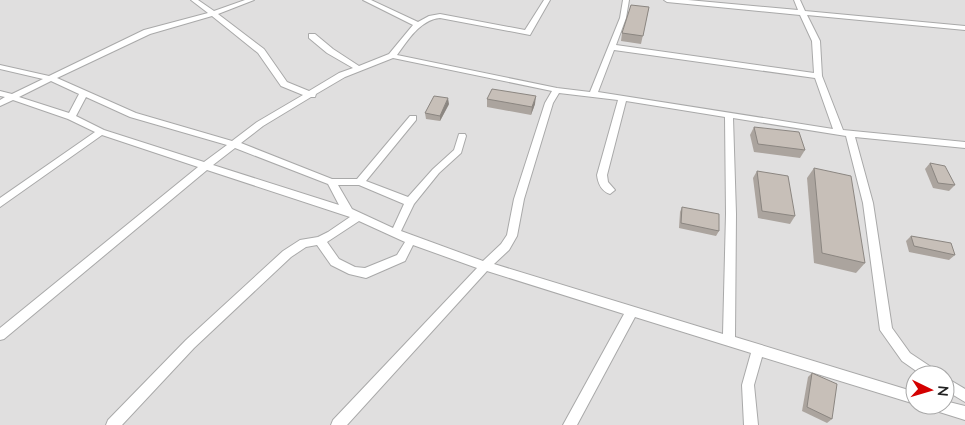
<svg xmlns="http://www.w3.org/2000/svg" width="965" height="425" font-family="Lato,sans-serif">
  <rect width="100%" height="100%" fill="#f2efe9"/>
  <path fill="#e0dfdf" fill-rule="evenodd" d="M0,0H965V425H0ZM915,375H945V405H915Z"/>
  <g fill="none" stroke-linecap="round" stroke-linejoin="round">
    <defs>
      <g id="street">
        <path d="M191,0H198L214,11L245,0H254L218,14L264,49L287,82L309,91L339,73L353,68L327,53L309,38V34H315L333,49L359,66L389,54L413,25L363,0H371L418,22L429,16L440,14L525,30L544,0H550L530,35L440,18C420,20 408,40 397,55L557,88L590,92L620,18L623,0H629L626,18L616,45L814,73L812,41L800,15L667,2L664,0H688L798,10L794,0H800L805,11L965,26V30L807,15L820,41L822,76L843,130L965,142V148L855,137L873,203L892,328L910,353L937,371L939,375H922L902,361L880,330L863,203L846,136L733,118L736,214L735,337L915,392V404L762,357L754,385L758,425H744L742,385L751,353L635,317L577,425H563L624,314L487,271L347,425H331L333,420L477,268L413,245L405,261L366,278L349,274L331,265L317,245L306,247L291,257L194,348L122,425H106L108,420L186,340L283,251L300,240L318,237L328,232L350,217L207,170L4,339L0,340V328L198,167L102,135L0,207V198L95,132L68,119L13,100L0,106V100L5,97L0,96V91L12,94L43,79L0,69V65L49,76L144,30L208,13ZM212,16L258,53L281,86L303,95L257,122L232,141L136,113L57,78L150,34ZM614,50L815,78L833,129L598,92ZM393,58L552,91L545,103L514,199L507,235L501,244L483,261L401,231L414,204L439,173L461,153L466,136L465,134H459L454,150L433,169L408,197L366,181L416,120V116H410L357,179H332L241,143L263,126L311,97H315L316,94L345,77ZM51,81L79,94L69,113L19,97ZM559,93L618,100L597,175C598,183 601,191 610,194L615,190L608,182L607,175L626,101L725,117L726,214L723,334L494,264L509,250L517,236L524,199L553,103ZM86,97L130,117L227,145L204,162L104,130L76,116ZM235,148L328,184L339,205L213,165ZM338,185H359L404,204L393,228L352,209ZM359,221L405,242L397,255L365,268L355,267L339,259L327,242Z"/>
        <path d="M945,377L965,389V402L945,390Z"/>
        <path d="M945,401L965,406V420L933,410L931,405H945Z"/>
      </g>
    </defs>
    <use href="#street" stroke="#a9a9a9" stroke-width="2"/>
    <use href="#street" fill="#fff" fill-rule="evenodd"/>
  </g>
  <g fill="#aba49e">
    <path d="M649,7L641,44L621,41L622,33Z"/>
    <path d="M487,99L535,104L531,115L487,107Z"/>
    <path d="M449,104L440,121L426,119L425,113Z"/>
    <path d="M754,127L805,150L800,158L754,152L750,135Z"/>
    <path d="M930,163L955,185L949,191L933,188L925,169Z"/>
    <path d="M814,168L865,263L856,273L814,263L807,178Z"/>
    <path d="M757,171L795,216L790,224L758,218L753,178Z"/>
    <path d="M682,207L719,231L716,236L679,228L680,212Z"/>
    <path d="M911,236L955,255L949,260L909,252L906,241Z"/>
    <path d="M812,373L832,419L827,423L802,411L808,377Z"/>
  </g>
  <g fill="#8b8681">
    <path d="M536,96L535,104L531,115L532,107Z"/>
    <path d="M448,98L449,104L440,121V116Z"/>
  </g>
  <g fill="#c7bfb8" stroke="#8b8681">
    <path d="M631,5L649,7L643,36L622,33Z"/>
    <path d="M492,89L536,96L532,107L487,99Z"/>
    <path d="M434,96L448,98L440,116L425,113Z"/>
    <path d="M754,127L799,132L805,150L758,144Z"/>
    <path d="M930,163L945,166L955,185L938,183Z"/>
    <path d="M814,168L851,176L865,263L822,253Z"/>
    <path d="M757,171L788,176L795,216L762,211Z"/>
    <path d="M682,207L719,214V231L681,223Z"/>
    <path d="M911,236L951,243L955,255L914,246Z"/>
    <path d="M812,373L837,384L832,419L807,407Z"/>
  </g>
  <g transform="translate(930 390) rotate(95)"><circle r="24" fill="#ffffff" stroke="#a7a7a7"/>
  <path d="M0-4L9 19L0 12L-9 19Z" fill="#d40000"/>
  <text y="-8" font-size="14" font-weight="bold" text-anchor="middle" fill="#222222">N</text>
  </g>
</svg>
